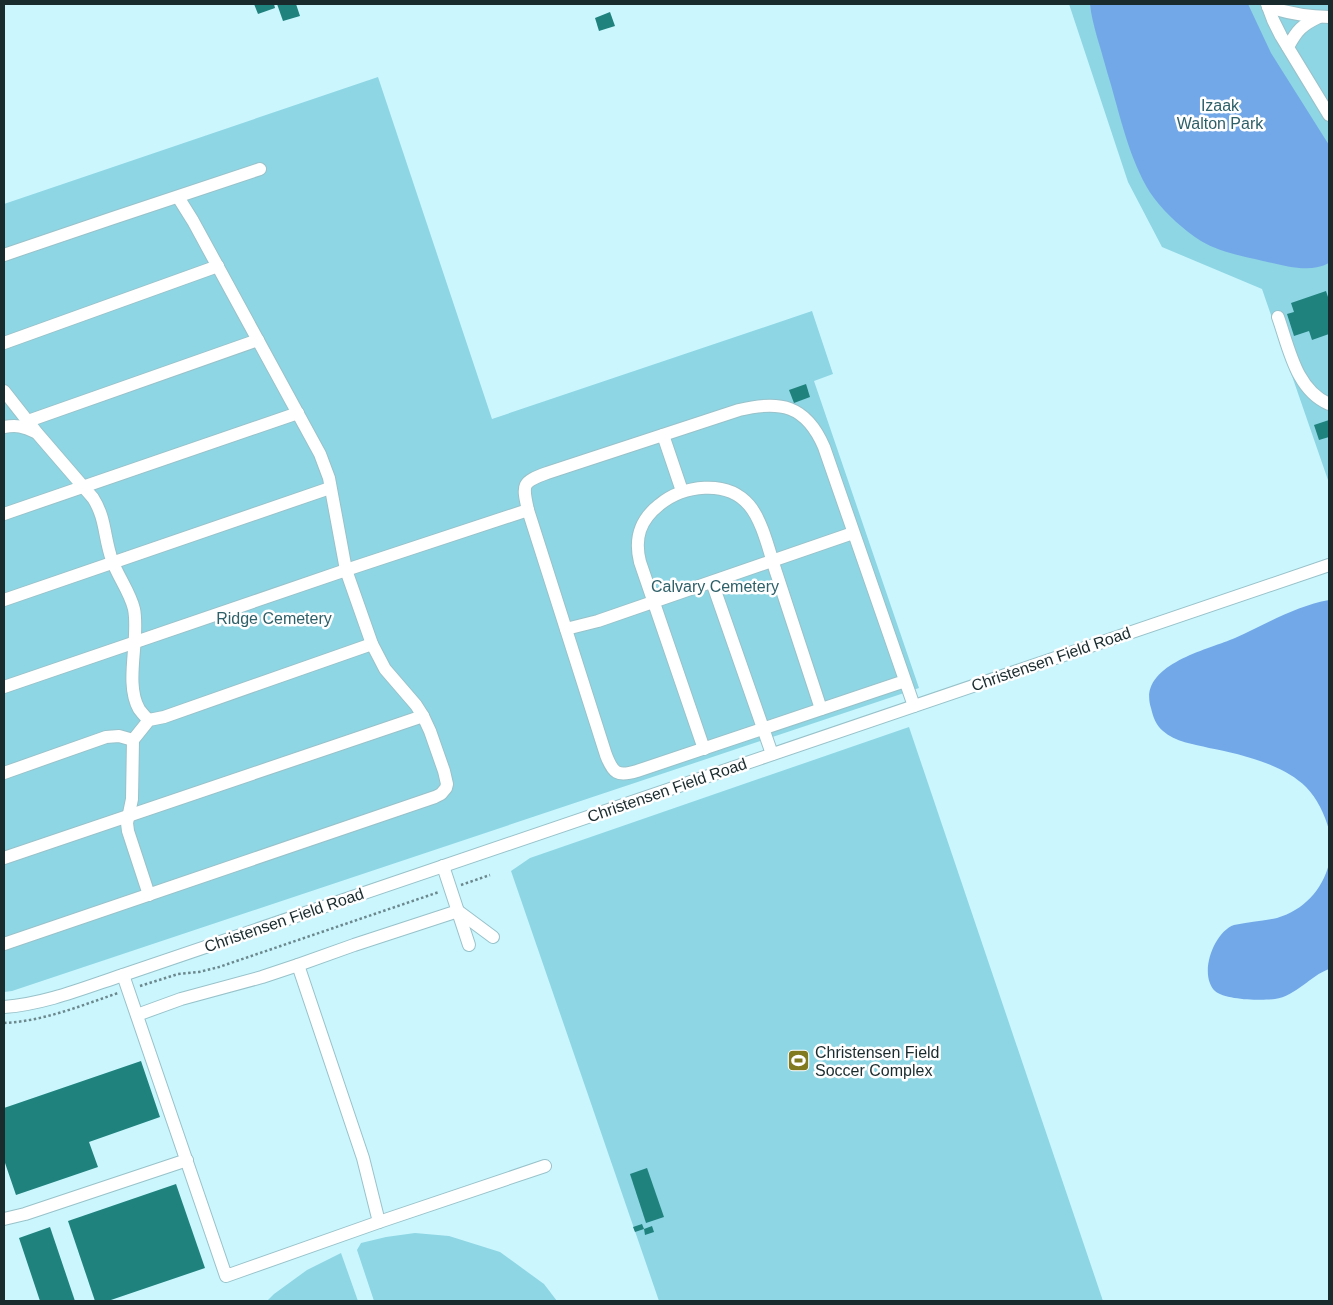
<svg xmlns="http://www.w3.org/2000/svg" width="1333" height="1305" font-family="Arial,sans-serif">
  <rect width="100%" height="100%" fill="#cbf6fe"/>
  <g fill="#8ed6e4">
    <path d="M1069,4H1329V483L1262,289L1162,247L1128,182Z"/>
    <path d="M378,77L492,419L812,311L833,374L814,381L919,688L12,991L4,992V204Z"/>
    <path d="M909,727L1103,1301H659L511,871L530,858Z"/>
    <path d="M415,1233L449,1236L500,1252L544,1284L557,1301H374L357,1250L361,1243L386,1237Z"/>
    <path d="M341,1253L358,1301H267L274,1294L307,1270Z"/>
  </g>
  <g fill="#73a8e8">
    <path d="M1090,4H1248L1271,53L1329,145V263C1309,274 1284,265 1263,261C1243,256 1219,252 1201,241C1184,230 1166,214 1154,198C1132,168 1121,120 1111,85C1106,69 1102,53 1097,37C1094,26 1091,15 1090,4Z"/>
    <path d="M1329,600V830C1325,815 1317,798 1306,787C1283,764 1240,754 1209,748C1194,744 1175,742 1163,731C1156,725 1153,717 1151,708C1137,665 1207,650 1235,638C1266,624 1296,606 1329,600Z"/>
    <path d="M1329,864V969C1310,976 1296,996 1275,999C1262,1001 1225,1000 1215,991C1198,974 1214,932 1234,925C1249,922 1263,921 1277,918C1304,910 1322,890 1329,864Z"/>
  </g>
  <g fill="#1f827d">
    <path d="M254,4H274L275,8L258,14Z"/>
    <path d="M277,4H296L300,16L283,21Z"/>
    <path d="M610,12L615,26L599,31L595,18Z"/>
    <path d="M1326,291L1329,300V334L1312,340L1309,331L1294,336L1287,314L1294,312L1291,303Z"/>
    <path d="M806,384L810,397L794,403L789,390Z"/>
    <path d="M1329,420V437L1319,440L1314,425Z"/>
    <path d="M141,1061L160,1117L89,1142L98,1167L16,1195L4,1160V1108Z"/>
    <path d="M647,1168L664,1217L646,1223L630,1174Z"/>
    <path d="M176,1184L205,1268L108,1301H95L68,1221Z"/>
    <path d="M642,1224L644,1229L635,1232L633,1227Z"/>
    <path d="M652,1226L654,1232L645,1235L644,1229Z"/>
    <path d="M50,1227L75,1301H40L19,1238Z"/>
  </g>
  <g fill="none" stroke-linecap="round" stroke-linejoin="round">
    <defs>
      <g id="minor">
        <path d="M1267,4L1273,20L1281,36L1329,115"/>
        <path d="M1268,7C1288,13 1308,17 1329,17"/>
        <path d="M1288,47C1297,30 1302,25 1319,17"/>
        <path d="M4,255L113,218L260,169"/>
        <path d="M1278,317C1289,348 1296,390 1329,404"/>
        <path d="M4,343L218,266"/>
        <path d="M4,391L37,433L93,498C106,518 104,538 112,560C118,577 130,592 134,609C140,639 124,683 139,709C142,713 145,717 149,720"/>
        <path d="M28,421L258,340"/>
        <path d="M4,427C16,425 24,426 35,432"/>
        <path d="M663,435L682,491"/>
        <path d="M4,514L298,413"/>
        <path d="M712,582L772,754"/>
        <path d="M4,600L330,488"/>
        <path d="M566,629L598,621L853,533"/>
        <path d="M905,681L637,771C617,777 613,773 606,755L528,510C522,484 522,482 547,473L739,410C780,400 806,405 824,447L914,706"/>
        <path d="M4,687L346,570L528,510"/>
        <path d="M704,749L640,562C634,538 640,520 659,505C683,485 727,479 749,505C763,521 770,555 777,575C792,620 806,664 821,709"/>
        <path d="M4,773L106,737L119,736L133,740"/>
        <path d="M4,858L423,716"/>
        <path d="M443,866L469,945"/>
        <path d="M149,895L128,831L127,823L132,799L133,740L149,720L164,717L372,644"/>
        <path d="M458,911L493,937"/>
        <path d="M4,944L435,797L441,794L446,788L447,784L444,771L430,731L423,716L416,705L385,669L372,644L346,570L329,478L320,454L193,221L178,197"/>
        <path d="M298,965L363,1158L379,1222"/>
        <path d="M123,975L226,1276L379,1222L545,1166"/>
        <path d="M4,1007C45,1004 84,988 123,975L1329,565"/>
        <path d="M137,1015L181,999L262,977L298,965L354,945L458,911"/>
        <path d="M4,1219L25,1214L187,1160"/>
      </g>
    </defs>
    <use href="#minor" stroke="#98c2ca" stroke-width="14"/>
    <g stroke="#6b888d" stroke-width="2.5" stroke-dasharray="2.5 2.5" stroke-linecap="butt">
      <path d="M461,885L490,875"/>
      <path d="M140,986L178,974L199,972L219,967L439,892"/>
      <path d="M4,1023C44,1021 80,1006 118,993"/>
    </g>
    <use href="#minor" stroke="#fff" stroke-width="12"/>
  </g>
  <defs>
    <symbol id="stadium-square" viewBox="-11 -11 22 22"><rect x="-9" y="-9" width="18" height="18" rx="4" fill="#817a20" stroke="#fff"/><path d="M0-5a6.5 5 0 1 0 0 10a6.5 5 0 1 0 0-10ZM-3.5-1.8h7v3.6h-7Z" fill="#fff"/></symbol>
  </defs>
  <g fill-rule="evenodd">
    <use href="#stadium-square" x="786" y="1048" width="25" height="25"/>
  </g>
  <g text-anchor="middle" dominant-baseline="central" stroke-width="5" stroke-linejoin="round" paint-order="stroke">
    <g font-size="16" fill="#2e6069" stroke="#fff">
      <text x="1220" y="105">Izaak<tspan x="1220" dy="18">Walton Park</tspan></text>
      <text x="715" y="586">Calvary Cemetery</text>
      <text x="274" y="618">Ridge Cemetery</text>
    </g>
    <g font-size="16" fill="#1a2b2e" stroke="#fff">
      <text transform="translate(1051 659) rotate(-19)">Christensen Field Road</text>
      <text transform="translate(667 790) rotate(-19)">Christensen Field Road</text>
      <text transform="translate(284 920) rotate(-19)">Christensen Field Road</text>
    </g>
    <g font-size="16" fill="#1a2b2e" stroke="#fff" text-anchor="start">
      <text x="815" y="1052">Christensen Field<tspan x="815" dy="18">Soccer Complex</tspan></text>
    </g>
  </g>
  <rect width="1333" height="1305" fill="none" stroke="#1a2b2e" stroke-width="10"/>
</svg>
